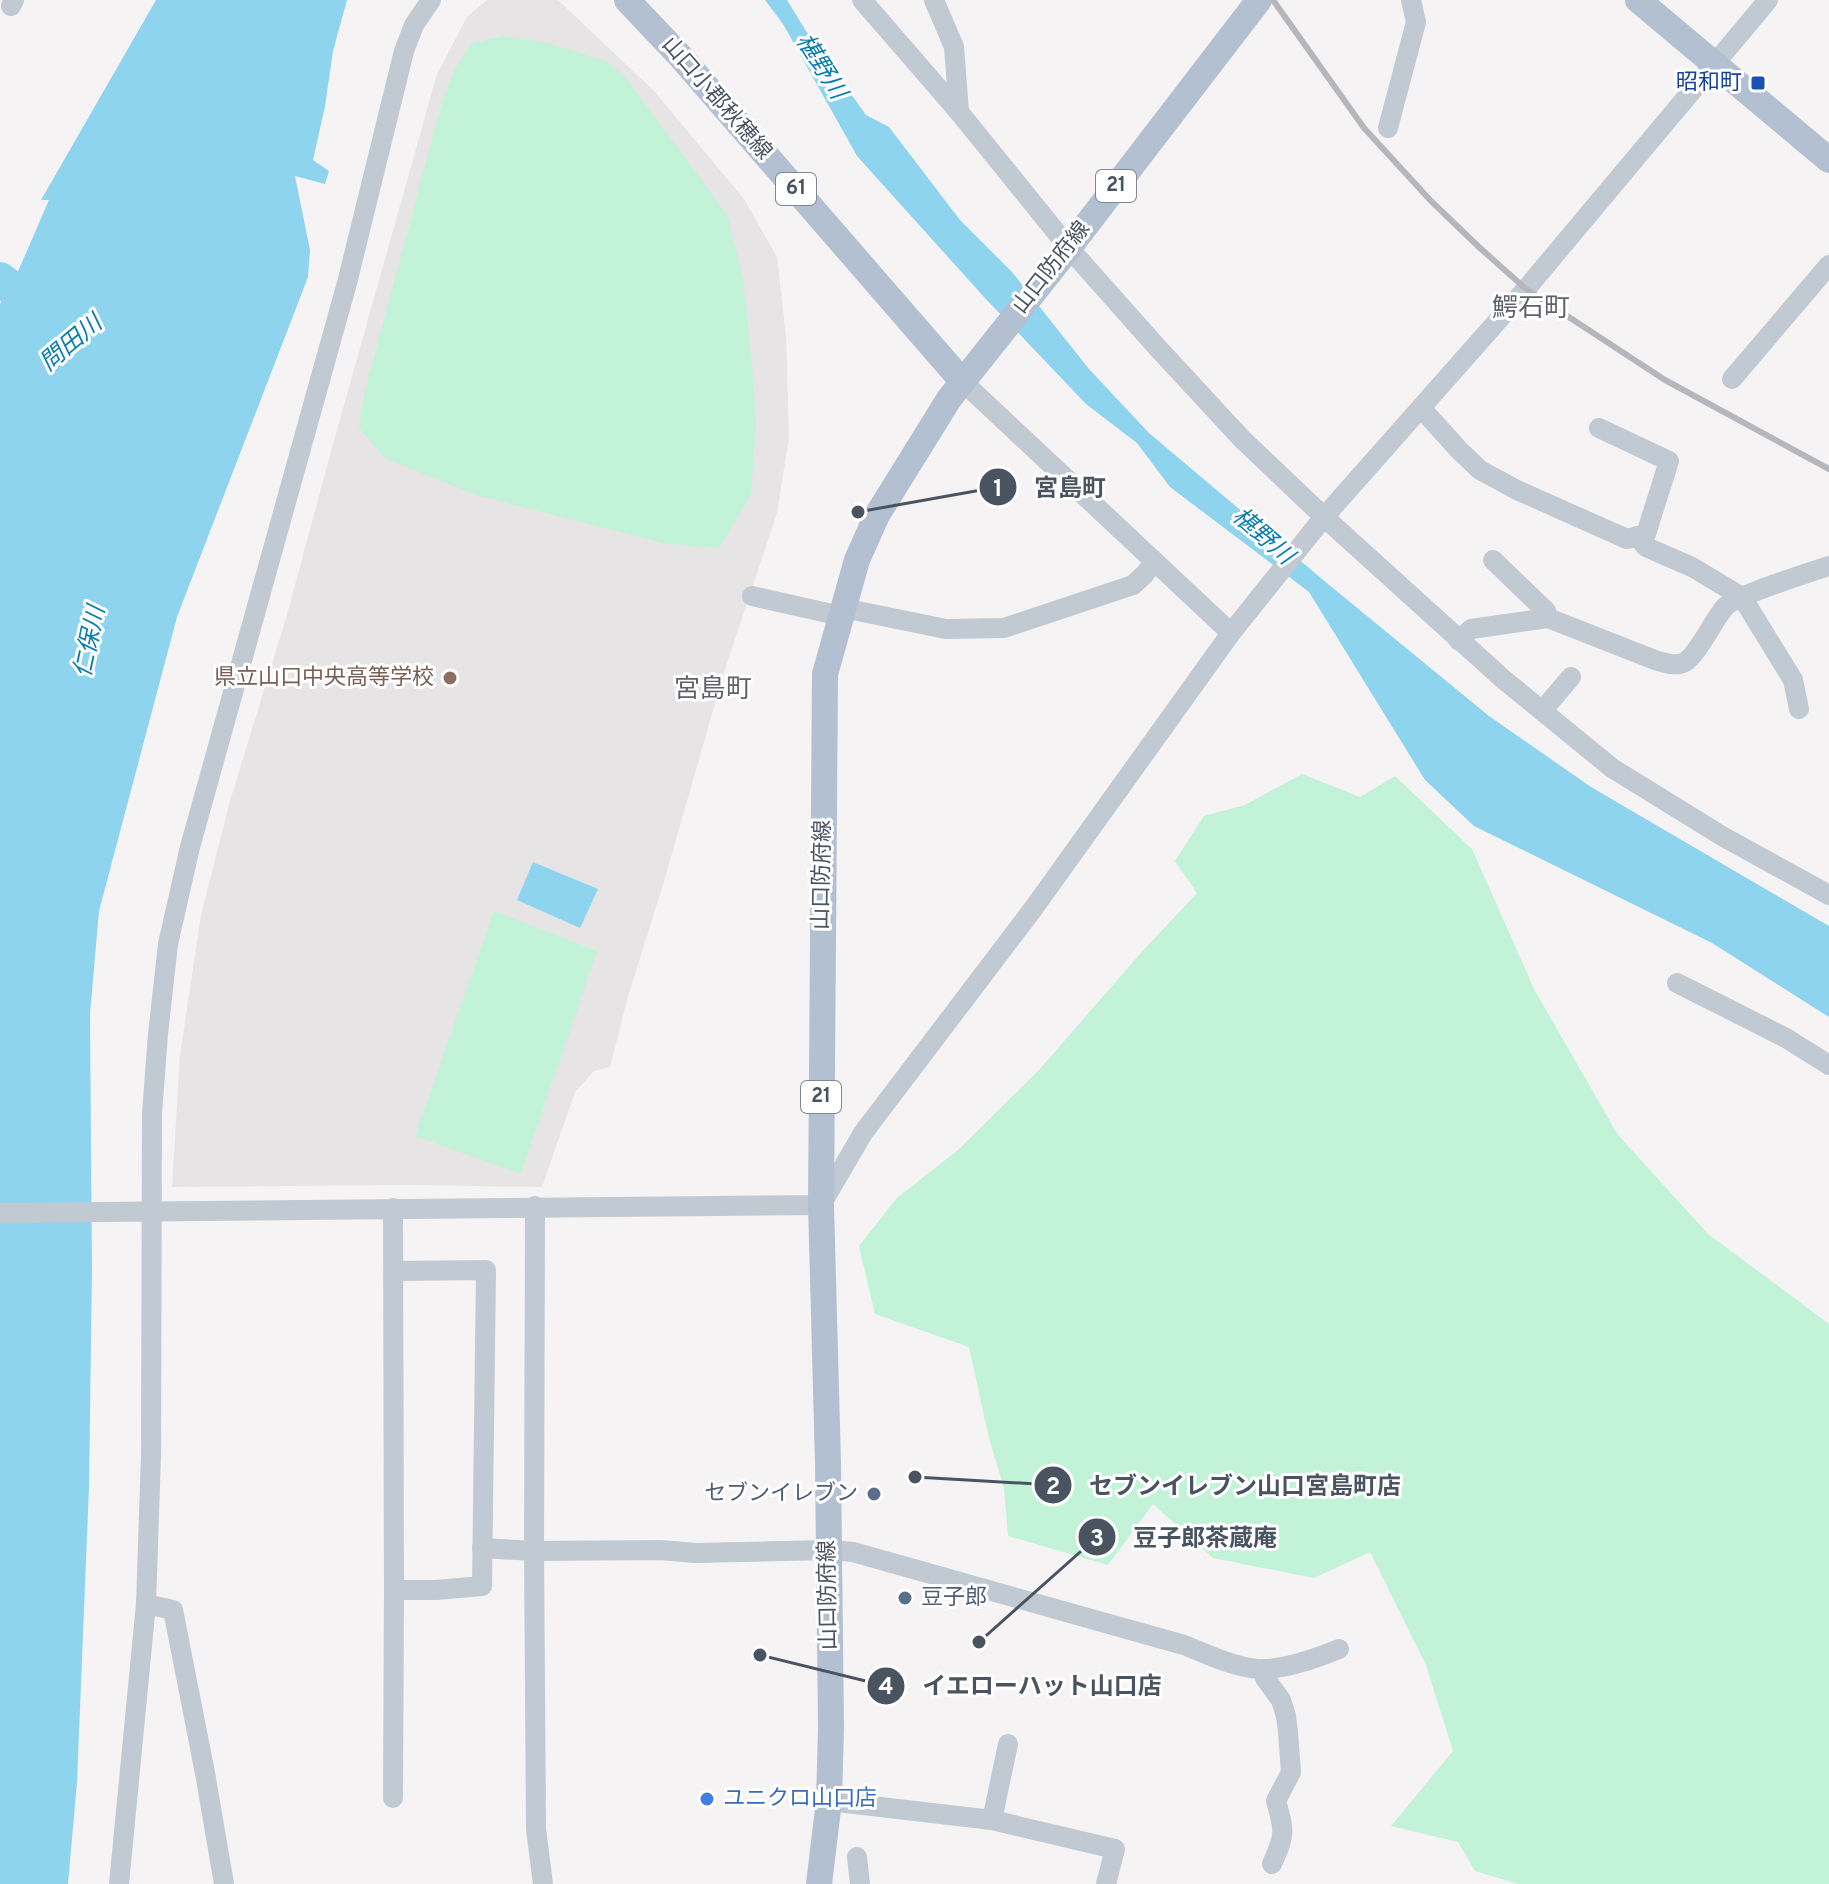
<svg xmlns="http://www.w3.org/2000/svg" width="1829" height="1884" font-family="Overpass,'Noto Sans JP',sans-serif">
  <rect width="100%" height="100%" fill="#f5f3f3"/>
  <path fill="#e6e4e5" d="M487,0H558L655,92L744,199L777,257L786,336L789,437L777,513L724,672L665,878L627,1000L610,1067L594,1071L575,1092L542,1187L412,1185L172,1187L180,1055L201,915L230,801L287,615L330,455L437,74L467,17Z"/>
  <g fill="#c2f2d8">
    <path d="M503,36L548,43L608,62L626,78L727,215L743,278L753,376L756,422L751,495L719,548L667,544L476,495L385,458L359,428L364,395L441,106L453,72L471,44Z"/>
    <path d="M1302,774L1360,797L1395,776L1472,849L1535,991L1618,1135L1708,1234L1829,1324V1884H1518L1475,1871L1458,1842L1391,1826L1453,1751L1426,1665L1370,1552L1314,1578L1213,1558L1153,1504L1108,1565L1008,1536L1004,1488L989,1438L969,1347L875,1314L859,1246L897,1198L958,1150L1040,1069L1139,955L1197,893L1175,861L1204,816L1245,805Z"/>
    <path d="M494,911L597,951L521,1174L415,1136Z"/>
  </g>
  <g fill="#8fd4ef">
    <path d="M156,0H347L333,51L325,106L313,160L329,171L325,184L295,176L310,250L308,277L177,617L99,911L90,1014L92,1270L89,1487L77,1782L68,1884H0V304L13,283L49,200H41Z"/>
    <path d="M765,0H787L806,31L866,115L889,127L960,220L1012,272L1089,369L1149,433L1328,584L1489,716L1591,787L1829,926V1017L1712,943L1474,826L1425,780L1309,592L1170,487L1137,443L1086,404L984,297L857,156L783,24Z"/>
    <path d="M533,862L598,889L580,928L517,900Z"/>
  </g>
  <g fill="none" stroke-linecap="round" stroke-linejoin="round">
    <path stroke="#8fd4ef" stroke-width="34" d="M0,279L13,289L43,318"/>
    <g stroke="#c1c9d2" stroke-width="20">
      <path d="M862,0L959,112L1069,248L1156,346L1242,439L1324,517L1503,679L1612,768L1722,836L1829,895"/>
      <path d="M934,0L954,47L959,112"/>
      <path d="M11,6L14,0"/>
      <path d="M1388,128L1416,22L1411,0"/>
      <path d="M1732,379L1829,265"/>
      <path d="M962,381L1231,633"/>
      <path d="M1421,408L1459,450L1480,470L1517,490L1627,539L1646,534L1669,461L1599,428"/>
      <path d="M1637,536L1646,547L1692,567L1742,597L1793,680L1799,709"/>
      <path d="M1493,560L1546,611L1548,618"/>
      <path d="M752,596L841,616"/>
      <path d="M843,608L946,629L1004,628L1133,585L1144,575L1154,562"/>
      <path d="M1459,641L1471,629L1548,618L1655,660C1664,663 1676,667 1685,662C1698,654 1714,619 1725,607C1734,596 1811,572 1829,566"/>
      <path d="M1542,711L1571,677"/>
      <path d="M1677,983L1786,1038L1829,1065"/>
      <path d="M535,1206L534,1551L536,1829L543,1884"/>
      <path d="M393,1208L394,1590H436L482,1586L486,1270L395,1271"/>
      <path d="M0,1213L821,1205L863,1133L1033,909L1231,633L1324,517L1526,289L1768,0"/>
      <path d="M482,1548L534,1551L660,1550L696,1553L828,1550L853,1552L1184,1645C1207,1654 1233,1667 1258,1669C1282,1670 1317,1658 1339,1649"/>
      <path d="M146,1604L173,1610L205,1773L224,1884"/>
      <path d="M1263,1669L1265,1678L1281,1700L1286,1716L1288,1732L1291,1772L1276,1801C1285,1832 1285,1835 1272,1864"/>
      <path d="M393,1798L394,1590"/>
      <path d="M829,1801L992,1820L1115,1849L1106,1884"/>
      <path d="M992,1820L1008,1744"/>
      <path d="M857,1857L860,1884"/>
      <path d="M119,1884L146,1604L151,1455L152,1114L158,1034L168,944L190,847L347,283L404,51L414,25L431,0"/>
    </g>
    <g stroke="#b3c0d1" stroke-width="26">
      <path d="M627,0L680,56L962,381"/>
      <path d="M1638,0L1829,160"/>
      <path d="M819,1884L829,1801L831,1728L828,1463L821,1205L825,674L857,560L877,515L949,399L1061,258L1259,0"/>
    </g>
    <path stroke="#b5b7bd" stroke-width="6" d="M1273,0L1364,128L1431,201L1480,248L1526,289L1665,380L1829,469"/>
  </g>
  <rect fill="#1a4fb4" stroke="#fff" stroke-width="3" x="1750" y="75" width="16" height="16" rx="4"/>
  <circle fill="#8d6e63" stroke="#fff" stroke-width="3" cx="450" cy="678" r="8"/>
  <g fill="#5c6f8a" stroke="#fff" stroke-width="3">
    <circle cx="874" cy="1494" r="8"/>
    <circle cx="905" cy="1598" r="8"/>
  </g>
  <circle fill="#3f7fe0" stroke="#fff" stroke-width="3" cx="707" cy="1799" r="8"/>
  <g text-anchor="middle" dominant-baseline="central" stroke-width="6" stroke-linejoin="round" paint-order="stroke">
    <g fill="#fff" stroke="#808790" stroke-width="2">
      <rect x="1096" y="170" width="40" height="32" rx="6"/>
      <rect x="776" y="173" width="40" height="32" rx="6"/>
      <rect x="801" y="1081" width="40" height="32" rx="6"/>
    </g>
    <g font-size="20" font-weight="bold" fill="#4a5461">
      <text x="1116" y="186">21</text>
      <text x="796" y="189">61</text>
      <text x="821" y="1097">21</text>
    </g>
    <g font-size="22" fill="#164399" stroke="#fff" text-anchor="end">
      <text x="1742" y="83">昭和町</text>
    </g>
    <g font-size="22" fill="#4a5461" stroke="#fff">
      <text transform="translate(716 99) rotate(49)">山口小郡秋穂線</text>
      <text transform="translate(1052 268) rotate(-52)">山口防府線</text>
      <text transform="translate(823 875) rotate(-89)">山口防府線</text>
      <text transform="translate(829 1595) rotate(-91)">山口防府線</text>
    </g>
    <g font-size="22" fill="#785e54" stroke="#fff" text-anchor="end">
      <text x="434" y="678">県立山口中央高等学校</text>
    </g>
    <g font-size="22" fill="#4e5e75" stroke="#fff" text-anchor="end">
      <text x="858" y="1494">セブンイレブン</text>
      <text x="921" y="1598" text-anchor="start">豆子郎</text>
    </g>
    <g font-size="22" fill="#366cbe" stroke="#fff" text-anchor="start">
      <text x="723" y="1799">ユニクロ山口店</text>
    </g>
    <g font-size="24" font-style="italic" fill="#097ead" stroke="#fff">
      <text transform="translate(820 67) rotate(58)">椹野川</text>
      <text transform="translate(72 344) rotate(-40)">問田川</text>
      <text transform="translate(1262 537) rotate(41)">椹野川</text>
      <text transform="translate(91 642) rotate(-78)">仁保川</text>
    </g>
    <g font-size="26" fill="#5f6268" stroke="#fff">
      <text x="1531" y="309">鰐石町</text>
      <text x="713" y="690">宮島町</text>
    </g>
  </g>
  <path fill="none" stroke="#4a5461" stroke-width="3" d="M858 512L998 487M915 1477L1053 1485M979 1642L1097 1537M760 1655L886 1686"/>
  <g fill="#4a5461" stroke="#fff" stroke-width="3">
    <circle cx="858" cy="512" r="8"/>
    <circle cx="915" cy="1477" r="8"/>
    <circle cx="979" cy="1642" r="8"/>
    <circle cx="760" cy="1655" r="8"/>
    <circle cx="998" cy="487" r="20"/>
    <circle cx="1053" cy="1485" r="20"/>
    <circle cx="1097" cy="1537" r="20"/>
    <circle cx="886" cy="1686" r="20"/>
  </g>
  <g font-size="24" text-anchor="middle" font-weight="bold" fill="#fff">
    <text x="998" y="496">1</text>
    <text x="1053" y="1494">2</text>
    <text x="1097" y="1546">3</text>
    <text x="886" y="1694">4</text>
  </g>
  <g font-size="24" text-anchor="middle" font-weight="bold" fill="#4a5461" stroke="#fff" stroke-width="6" stroke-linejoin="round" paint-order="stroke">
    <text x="1070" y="496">宮島町</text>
    <text x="1245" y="1494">セブンイレブン山口宮島町店</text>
    <text x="1205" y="1546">豆子郎茶蔵庵</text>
    <text x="1042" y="1694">イエローハット山口店</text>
  </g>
</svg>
